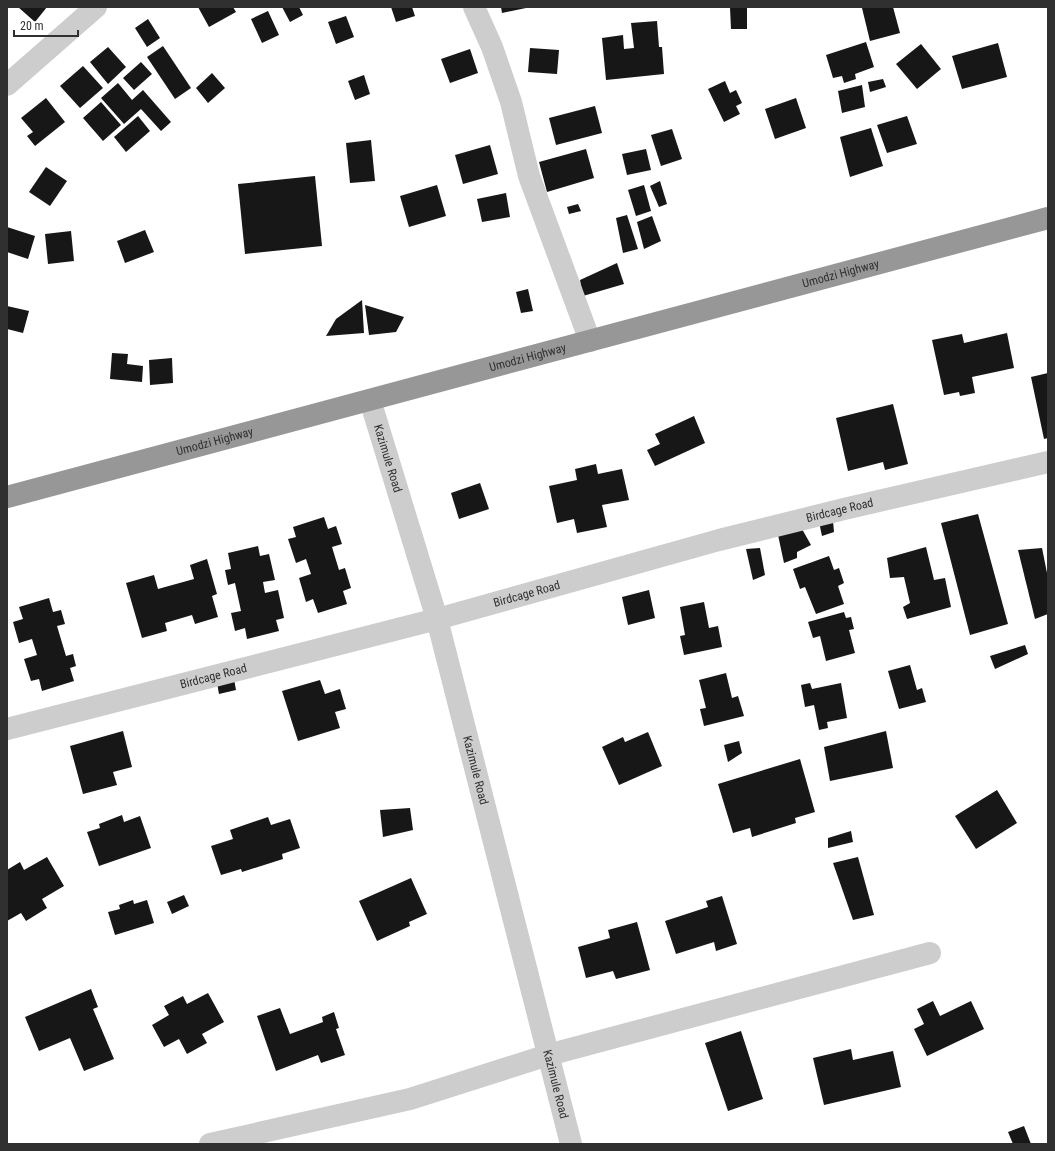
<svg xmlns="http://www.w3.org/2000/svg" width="1055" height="1151" font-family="'Roboto Condensed',sans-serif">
  <rect width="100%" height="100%" fill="#fff"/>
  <g fill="#171717">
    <path d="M18,7H47L35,22Z"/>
    <path d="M198,7H233L236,12L209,27Z"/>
    <path d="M282,7H299L303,15L290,22Z"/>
    <path d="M391,7H412L415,16L396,22Z"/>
    <path d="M501,7H526V8L502,13Z"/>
    <path d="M747,7V29H731L730,8Z"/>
    <path d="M864,7H893L900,33L870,41L862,8Z"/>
    <path d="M268,11L279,35L262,43L251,19Z"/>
    <path d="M346,16L354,37L336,44L328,22Z"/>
    <path d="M148,19L160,38L147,47L135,28Z"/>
    <path d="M657,21L659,47H662L664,74L606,80L602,38L623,35L624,49L634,48L631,23Z"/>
    <path d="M866,42L874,67L855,74L856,79L844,83L842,76L833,78L826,55Z"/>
    <path d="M998,43L1007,77L962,89L952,56Z"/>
    <path d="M921,44L941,69L917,89L896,64Z"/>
    <path d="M163,46L191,88L175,99L147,57Z"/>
    <path d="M108,47L126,67L108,84L90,62Z"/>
    <path d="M530,48L559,50L557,74L528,72Z"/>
    <path d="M470,49L478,73L450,83L441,59Z"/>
    <path d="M141,62L152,74L134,90L123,78Z"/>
    <path d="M83,66L103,88L80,108L60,86Z"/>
    <path d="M212,73L225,88L208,103L196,88Z"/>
    <path d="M364,75L370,94L355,100L348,81Z"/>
    <path d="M883,79L886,87L870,92L868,82Z"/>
    <path d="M725,81L730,93L736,90L742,103L736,106L740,114L724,122L708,89Z"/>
    <path d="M118,83L132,100L143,90L171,122L161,131L141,109L124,124L101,98Z"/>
    <path d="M862,85L865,107L842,113L838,91Z"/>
    <path d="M46,98L65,122L35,146L27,136L33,132L21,118Z"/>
    <path d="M796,98L806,128L775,139L765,109Z"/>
    <path d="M101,102L121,125L103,141L83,118Z"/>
    <path d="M595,106L602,133L556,145L549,118Z"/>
    <path d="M138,116L150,131L126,152L114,137Z"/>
    <path d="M907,116L917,144L887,153L877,125Z"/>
    <path d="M871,128L883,166L850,177L840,137Z"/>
    <path d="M672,129L682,159L661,166L651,135Z"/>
    <path d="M371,140L375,181L350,183L346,143Z"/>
    <path d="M490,145L498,174L463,184L455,155Z"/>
    <path d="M586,149L594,178L547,192L539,162Z"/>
    <path d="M646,149L651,170L627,175L622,154Z"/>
    <path d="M46,167L67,181L50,206L29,192Z"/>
    <path d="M315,176L322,246L245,254L238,184Z"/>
    <path d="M660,181L667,204L659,207L650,186Z"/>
    <path d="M437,185L446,216L409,227L400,196Z"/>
    <path d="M644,185L651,211L636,216L628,190Z"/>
    <path d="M506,193L510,217L482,222L477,199Z"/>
    <path d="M578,204L581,211L569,214L567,207Z"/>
    <path d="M627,215L638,249L623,253L616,218Z"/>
    <path d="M652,216L661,241L644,249L637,222Z"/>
    <path d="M7,227L35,236L28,259L7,252Z"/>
    <path d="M145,230L154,252L125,263L117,241Z"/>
    <path d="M71,231L74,261L48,264L45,234Z"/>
    <path d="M617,263L624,284L583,296L580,280Z"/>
    <path d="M528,289L533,311L521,313L516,292Z"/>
    <path d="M362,300L364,333L326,336L336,319Z"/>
    <path d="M365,305L404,317L396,332L369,335Z"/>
    <path d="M7,306L29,311L23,333L7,329Z"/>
    <path d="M1007,333L1014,368L972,377L975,393L960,396L959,392L944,395L932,340L962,334L964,343Z"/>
    <path d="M112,353L128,354L127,364L143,366L142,382L110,379Z"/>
    <path d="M172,358L173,383L150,385L149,360Z"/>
    <path d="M1048,373V438L1044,439L1031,377Z"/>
    <path d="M893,404L908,464L885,470L883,462L848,471L836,418Z"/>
    <path d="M694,416L705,443L655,466L647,450L660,444L655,434Z"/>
    <path d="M596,464L598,474L622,469L629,500L602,505L607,527L577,533L574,519L557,523L549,486L577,480L575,469Z"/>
    <path d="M480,483L489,509L459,519L451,493Z"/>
    <path d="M978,514L1008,624L970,635L941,523Z"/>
    <path d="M324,517L328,529L336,526L342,544L332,547L339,570L345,568L351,588L343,591L347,604L318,613L313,599L306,602L299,578L311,574L306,559L296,563L288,539L296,537L293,527Z"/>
    <path d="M833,521L834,532L822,536L819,522Z"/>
    <path d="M802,529L811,545L797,552V558L784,563L778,535Z"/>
    <path d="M258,546L260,556L269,554L275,580L263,582L265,593L278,590L284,618L276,620L279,631L247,639L245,628L235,631L231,613L241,611L235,583L228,585L225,570L231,569L228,553Z"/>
    <path d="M926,547L934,580L945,578L951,607L907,619L903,607L910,603L904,577L890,578L887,558Z"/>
    <path d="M760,548L765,575L753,580L746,549Z"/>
    <path d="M1042,548L1048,578V614L1035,619L1018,550Z"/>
    <path d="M829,556L834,570L839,568L844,583L838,586L844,604L816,614L805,587L800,589L793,569Z"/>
    <path d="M207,559L217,594L212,596L218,617L195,624L192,615L165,623L167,631L142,638L126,583L154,575L158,589L194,579L190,565Z"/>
    <path d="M649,590L655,618L628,625L622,597Z"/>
    <path d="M49,598L53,612L61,610L65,624L57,626L66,656L73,654L76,666L70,668L74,681L42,691L39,679L31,681L24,659L37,655L32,639L19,643L13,622L23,619L19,607Z"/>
    <path d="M704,602L709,628L718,626L722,647L684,655L680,636L685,635L680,607Z"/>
    <path d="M844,612L846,618L851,617L854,629L849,630L855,653L826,661L820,636L813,638L808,622Z"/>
    <path d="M1025,645L1028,654L995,669L990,656Z"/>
    <path d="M910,665L917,690L922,688L926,702L899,709L888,671Z"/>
    <path d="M726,673L732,698L738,696L744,716L704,726L700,709L706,708L699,680Z"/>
    <path d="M234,679L236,690L219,694L217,683Z"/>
    <path d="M320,680L325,694L340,689L346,709L335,712L340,728L298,741L282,691Z"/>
    <path d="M810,683L812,689L841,683L847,718L827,722L828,728L819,730L814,705L805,707L801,685Z"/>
    <path d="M123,731L132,767L113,772L117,785L83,794L70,746Z"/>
    <path d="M886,731L893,768L830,781L824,747Z"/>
    <path d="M648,732L662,766L619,785L602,747L623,737L625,742Z"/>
    <path d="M739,741L742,753L728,762L724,745Z"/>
    <path d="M800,759L815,812L795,818L796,823L752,837L750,828L733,833L718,784Z"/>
    <path d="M997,790L1017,823L976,849L955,816Z"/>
    <path d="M410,808L413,830L383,837L380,810Z"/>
    <path d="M122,815L124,822L140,816L151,848L99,866L87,832L100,828L99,824Z"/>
    <path d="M268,817L271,825L290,819L300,848L282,854L283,859L242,872L241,869L221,875L211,846L233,839L230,830Z"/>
    <path d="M851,831L853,842L828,848V838Z"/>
    <path d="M47,857L64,886L42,899L47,908L26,921L21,913L7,921V870L20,862L24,870Z"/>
    <path d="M858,857L874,915L853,920L833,863Z"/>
    <path d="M411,878L427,914L409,922L410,926L377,941L359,901Z"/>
    <path d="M184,895L189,906L172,914L167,902Z"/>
    <path d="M722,896L737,944L716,951L714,942L676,954L665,921L708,907L706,901Z"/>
    <path d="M133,900L134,904L147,900L154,923L115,935L108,912L120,909L119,905Z"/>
    <path d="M637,922L650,970L616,979L613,971L586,978L578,947L610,938L608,930Z"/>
    <path d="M91,989L98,1007L93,1009L114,1059L84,1071L70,1038L39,1051L25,1017Z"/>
    <path d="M208,993L224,1022L202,1034L207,1043L187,1054L179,1039L164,1047L152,1025L169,1015L164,1006L183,996L187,1004Z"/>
    <path d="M933,1001L940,1016L971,1001L984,1029L927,1056L914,1029L924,1024L917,1009Z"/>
    <path d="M280,1008L290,1034L323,1022L322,1017L334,1012L339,1028L336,1029L345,1055L321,1063L318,1055L276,1071L257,1016Z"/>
    <path d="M741,1031L763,1099L728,1111L705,1043Z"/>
    <path d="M851,1049L853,1060L893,1051L901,1087L824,1105L813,1058Z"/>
    <path d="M1024,1126L1031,1144H1013L1008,1132Z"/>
  </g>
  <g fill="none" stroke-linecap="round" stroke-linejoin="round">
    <g stroke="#cdcdcd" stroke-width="22">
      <path d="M474,7L492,47L511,102L529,176L590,341"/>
      <path d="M7,85L96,7"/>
      <path id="s1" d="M370,400L437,619L571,1144"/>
      <path id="s2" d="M7,729L437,619L719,540L844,509L1048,462"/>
      <path d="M210,1144L410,1099L548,1055L930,953"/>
    </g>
    <path stroke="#979797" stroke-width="22" id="s3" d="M7,497L1048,218"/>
  </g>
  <g text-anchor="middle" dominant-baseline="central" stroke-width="4" stroke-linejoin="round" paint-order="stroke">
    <g font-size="12" fill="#303030" stroke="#fff">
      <text stroke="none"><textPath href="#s3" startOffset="863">Umodzi Highway</textPath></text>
      <text stroke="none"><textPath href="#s3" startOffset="539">Umodzi Highway</textPath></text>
      <text stroke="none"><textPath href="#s3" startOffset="215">Umodzi Highway</textPath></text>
      <text stroke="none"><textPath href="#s1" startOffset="61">Kazimule Road</textPath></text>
      <text stroke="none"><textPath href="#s2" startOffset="861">Birdcage Road</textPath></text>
      <text stroke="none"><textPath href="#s2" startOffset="537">Birdcage Road</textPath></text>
      <text stroke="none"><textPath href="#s2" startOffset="213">Birdcage Road</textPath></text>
      <text stroke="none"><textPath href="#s1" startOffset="385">Kazimule Road</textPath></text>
      <text stroke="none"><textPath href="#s1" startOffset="709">Kazimule Road</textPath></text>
    </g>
  </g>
  <rect width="1055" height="1151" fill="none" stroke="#303030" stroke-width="16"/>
  <path d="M14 30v6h64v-6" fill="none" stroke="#303030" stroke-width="2"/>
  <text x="20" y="30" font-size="12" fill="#303030" stroke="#ffffff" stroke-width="3" paint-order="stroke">20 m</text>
</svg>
